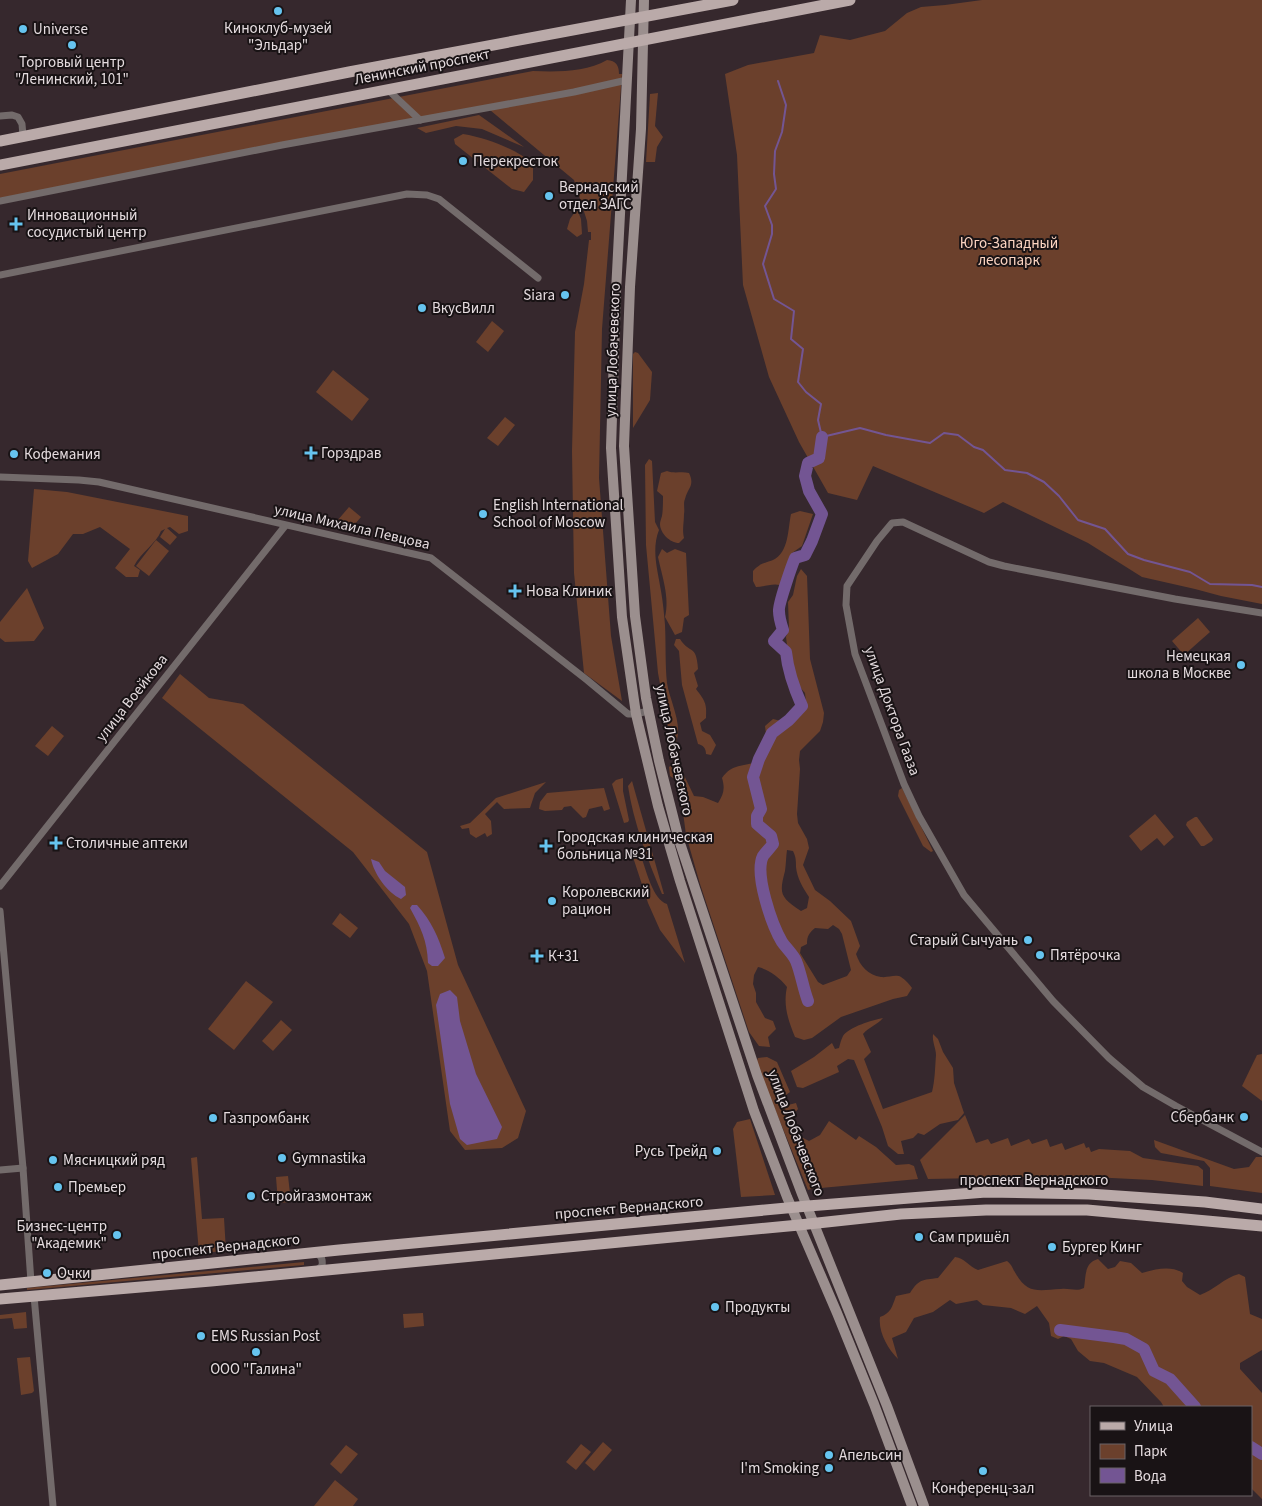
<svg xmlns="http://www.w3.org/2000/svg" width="1262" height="1506" font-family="'Source Sans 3',sans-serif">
  <rect width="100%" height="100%" fill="#36282d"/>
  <g fill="#6b402c" fill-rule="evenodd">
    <path d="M982,0H1262V604L1221,596L1195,589L1142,577L1088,543L1003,502L984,513L873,466L857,500L828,493L799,442L769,377L743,285L737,155L725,74L748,65L814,53L820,35L850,40L885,31L907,13L921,7L945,5Z"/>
    <path d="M607,60C616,61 619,65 619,74H622L602,329L599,478L611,636L622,701L584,673L574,573L572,451L575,332L584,284L589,240H591V232H588L587,221L574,180L490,110L0,198V174L533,71C558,72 586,72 607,60Z"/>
    <path d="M658,93L655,126L663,137L657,147L655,162H646L650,94Z"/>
    <path d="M479,115L524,147L482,129L456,126L426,133L417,128Z"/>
    <path d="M463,134C487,138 513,148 533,163V180L524,192L512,189L455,144L454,139Z"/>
    <path d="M577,209L581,219L582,234L577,237L567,229L570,219Z"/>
    <path d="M492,321L504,331L488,352L476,342Z"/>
    <path d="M635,352L638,353L652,372L650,400L633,428V354Z"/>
    <path d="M333,370L369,399L352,421L316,392Z"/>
    <path d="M505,417L515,425L498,446L487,438Z"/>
    <path d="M649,459L652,461L655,522L659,530C651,550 658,571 661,591C663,602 664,614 665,625C666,644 665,664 667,683C670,703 687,731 672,749L658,673L646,545L645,465Z"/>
    <path d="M667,471C675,474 681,471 689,473C695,486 688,487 685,499C683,503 685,509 684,514C684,523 682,529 684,538L679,543C670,543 660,533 660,524C660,522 661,519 662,516C663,510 663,502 663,496L657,491L661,473Z"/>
    <path d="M34,489L67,492L188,516V531L179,534L170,527L167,528L177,537L170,545L160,537L165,529L161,531C156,544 141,552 134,566L140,570L138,577H126L115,568L130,549L100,527L83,534H73L58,554L32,568L28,561Z"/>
    <path d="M349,507L361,517L349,531L337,521Z"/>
    <path d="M800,511L813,514L802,546L792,553L780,585C772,583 764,587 756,587L753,581V571C762,562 763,564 773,560C789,553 788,528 791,514Z"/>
    <path d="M156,540L169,551L149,576L136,566Z"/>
    <path d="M662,549L667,553L675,549L686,553L689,615L684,618L682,632L675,635L665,617C670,598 662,576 658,557Z"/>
    <path d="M801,569L807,576L810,659L824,713L823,722L820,731L800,751L799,760L800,769L797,814L798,823L807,839L809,848L803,865L815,890L830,901L851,921L860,946L856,954C860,966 868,975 881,977C888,978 895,974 901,977C906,980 909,984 912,988L907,996L893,999L841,1017L812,1038L804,1040L795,1037C788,1020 783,1005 787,987C779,977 770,970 758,967L754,975L753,984L756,993V1002L765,1018L773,1021L776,1029L768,1037L770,1047L759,1046L749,1032L700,884L686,835L679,782L670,776L669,767L673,764L682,771L694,796L703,797L718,803C724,794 725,788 722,778C733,762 747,767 763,760L771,744L766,734L765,726L773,719L793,724L806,702L805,693L799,686L787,645L786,637L789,629L788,602L793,595L797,576ZM787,850L793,851C796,857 796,861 796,867C797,878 803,888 809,897L807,908L801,911C780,897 779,894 785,871C786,864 786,857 787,850ZM833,925L839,929L842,934L851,970L847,976L823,985L818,982L800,953L801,947L807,944C807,936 809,933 815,928L828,929Z"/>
    <path d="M27,588L44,628L34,641L5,642L0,638V622Z"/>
    <path d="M1198,618L1210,632L1184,655L1172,641Z"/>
    <path d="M676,639H680C690,655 696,643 698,669L694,673L698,686L696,689C705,701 707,703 706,718L700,723L702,731L710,735L716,745L711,755L706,754C706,748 703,745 698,744L682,685L679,651L674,645Z"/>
    <path d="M180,674L209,698L243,704L427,852L458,965L526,1111L518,1138L502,1148L465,1150L450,1131L427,971L409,924L353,852L162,698Z"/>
    <path d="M52,726L64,736L48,756L35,746Z"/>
    <path d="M623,778V791L629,820L628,822L624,823L612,784L616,780Z"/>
    <path d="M632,781L664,894H662C648,861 633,821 628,786Z"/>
    <path d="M546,782L535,793L530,808L504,809L497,802L485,814L491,821L492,834L487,837L485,833L476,838L470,834L469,828L462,829L460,826L470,823L496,798Z"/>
    <path d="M604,788L610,809L604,811L602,806L589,809L586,817L583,818L571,806L564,807L562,810L545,811L539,809L540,802L547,793Z"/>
    <path d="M902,788L933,851L931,852L923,846L898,796L899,790Z"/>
    <path d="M1155,814L1174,837L1164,846L1157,838L1141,851L1129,836Z"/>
    <path d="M1195,817H1197L1213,839L1212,841L1204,846H1201L1186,825L1187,822Z"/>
    <path d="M635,853L641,856C646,870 653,900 667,904L685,963L660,930L648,903L632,854Z"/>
    <path d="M340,913L358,928L350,938L332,924Z"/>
    <path d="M246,981L273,1002L234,1050L208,1029Z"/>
    <path d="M883,1018C877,1025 869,1027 863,1034L871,1052L864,1059L883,1109L932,1092C935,1080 935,1068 936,1055C936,1048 932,1042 933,1034L938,1039L943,1052L953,1068L954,1083L964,1113L958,1120L940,1124L924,1135L918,1133L913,1138L901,1141L904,1154H898L888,1146L882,1127L854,1060L848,1059L837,1066L839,1072L803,1088L797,1087L791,1071L814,1057L832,1043L835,1049L839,1048C840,1044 841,1040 843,1036C849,1027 872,1020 883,1018Z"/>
    <path d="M281,1020L292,1030L273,1051L262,1041Z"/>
    <path d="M1262,1054V1101L1242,1086L1257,1055Z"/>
    <path d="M767,1057L777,1062L790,1092L782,1098L784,1106L796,1103L798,1109C785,1122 795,1135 809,1141L820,1135L829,1121L856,1140L859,1136L876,1147L896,1165L909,1164L914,1166L918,1179L821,1188L818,1187L808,1190L756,1063L758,1058Z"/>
    <path d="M965,1115L976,1143L988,1139L991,1144L1008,1138L1011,1146L1029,1139L1032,1144L1047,1139L1050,1147L1062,1143L1065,1150L1084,1143L1086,1148L1089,1147L1091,1152L1099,1149L1130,1151L1143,1158L1198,1166L1203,1170V1186L1152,1180L1072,1176L928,1179L920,1160Z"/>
    <path d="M750,1119L775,1195L741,1197L733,1129L737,1122Z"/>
    <path d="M1154,1140L1234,1169L1249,1167L1256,1157H1262V1193L1210,1186V1168L1204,1161L1161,1153L1155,1147Z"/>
    <path d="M197,1157L202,1219L224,1218L226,1251L199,1253L191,1158Z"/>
    <path d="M288,1176L291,1202L278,1203L276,1177Z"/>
    <path d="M955,1257C965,1258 969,1267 978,1270L1007,1261C1013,1266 1012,1268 1016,1274C1028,1295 1040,1290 1061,1289C1070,1288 1076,1292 1084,1288C1086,1276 1084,1263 1098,1259L1108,1269L1115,1267L1120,1261L1131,1263L1142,1273C1155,1269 1171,1265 1183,1273L1182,1281L1187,1287L1200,1295C1214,1290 1224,1278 1239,1274L1245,1277L1250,1314L1262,1319V1350L1240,1363V1369L1262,1393V1499L1251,1488V1407H1164L1161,1402L1137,1377L1104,1363L1090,1361L1078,1351L1071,1339L1064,1336L1058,1339L1051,1336L1049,1323L1037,1306L1025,1314L1011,1308L983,1305L977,1300L956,1304L950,1300L933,1312L914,1318L906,1332L892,1338L898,1359C888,1349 878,1332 880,1317C891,1313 892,1307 896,1296L910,1293C919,1279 922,1280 938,1278Z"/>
    <path d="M304,1262V1265L27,1290V1288Z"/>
    <path d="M26,1312L27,1328L14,1329L12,1318L0,1319V1315Z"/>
    <path d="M423,1313L424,1326L404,1328L403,1314Z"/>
    <path d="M30,1357L34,1391L32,1393L21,1395L17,1358Z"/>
    <path d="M603,1442L612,1450L594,1471L585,1463Z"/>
    <path d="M581,1444L591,1452L576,1470L566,1462Z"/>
    <path d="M346,1445L358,1454L341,1474L330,1464Z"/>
    <path d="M335,1480L358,1499L353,1506H314Z"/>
  </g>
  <g fill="#735593">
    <path d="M371,859L379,862L385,871L405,887L406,895L401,899C387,892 374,874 371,859Z"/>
    <path d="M412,905H417C432,922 438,936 445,958L438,966H432L428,963C427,940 421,928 410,908Z"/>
    <path d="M450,990L457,997L460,1021L476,1074L502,1127L497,1139L467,1145L460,1139L450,1104L436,1005L440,994Z"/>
  </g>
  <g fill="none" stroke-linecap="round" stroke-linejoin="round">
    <path stroke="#735593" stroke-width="2" d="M778,81L786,105L782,132L775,151L774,174L776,189L765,206L772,225V234L763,264L774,299L794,311L791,339L803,349L798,382L806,392L821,404L818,420L822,437L860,428L886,435L930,443L944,433L958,435L974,447L983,450L1005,470L1027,473L1044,482L1059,496L1078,520L1105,529L1128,554L1144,560L1190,572L1210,584L1252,585L1262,587"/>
    <g stroke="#735593" stroke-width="12">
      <path d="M808,1001C803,988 801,973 796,961C793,954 786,948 782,942C772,925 754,874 763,856C766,852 770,848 773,844L771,836L757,824V816L761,809L753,777L759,759L772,733L789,720L802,706C794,688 788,672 786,652L774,641L783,630C781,624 779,617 779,611C778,605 792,565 795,558L805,555L812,541L822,514L809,491L805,476L808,463L819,458L822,437"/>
      <path d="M1060,1330L1114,1337L1126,1339L1144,1349L1154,1371L1170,1379L1195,1407"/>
      <path d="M1251,1447L1262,1454"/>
    </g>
    <g stroke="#736b6b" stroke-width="7">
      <path d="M387,89L420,120"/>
      <path d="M0,116L12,115L18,117L22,124L23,136"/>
      <path d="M0,201L282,145L574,92L627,80"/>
      <path d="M0,275L407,194L427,195L439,199L538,278"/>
      <path d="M0,477L79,480L99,482L431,558L587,680L628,714H636L648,711"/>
      <path d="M1262,613L1175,599L1004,566L989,562L903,522L892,523L877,541L847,586L846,605L855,654L904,784L919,816L964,895L1053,1001L1109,1058L1143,1087L1176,1106L1262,1152"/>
      <path d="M0,886L285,526"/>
      <path d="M0,911L23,1168L31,1282"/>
      <path d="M0,1170L23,1168"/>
      <path d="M314,1253C321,1254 323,1259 322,1266L317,1270"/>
      <path d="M34,1296L53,1506"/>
    </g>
    <g stroke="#9b8f8e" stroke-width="10">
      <path d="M631,0L616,292L611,448L622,617L636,714L658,806L680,881L754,1111L787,1197L837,1313L874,1404L912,1506"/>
      <path d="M644,0L641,129L630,287L624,446L635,616L646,698L659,761L679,840L757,1075L802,1194L887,1406L924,1506"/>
    </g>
    <g stroke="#baaaa9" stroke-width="11">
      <path d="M0,141L349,72L733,0"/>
      <path d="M0,165C283,110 566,53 850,0"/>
      <path d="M0,1285L339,1250L808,1206L986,1192L1089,1194L1205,1202L1262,1209"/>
      <path d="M0,1299L211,1281L799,1225L901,1214L986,1210H1087L1262,1226"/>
    </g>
  </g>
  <g fill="#66c4ef" stroke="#191315" stroke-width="2">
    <circle cx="278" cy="11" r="5"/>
    <circle cx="23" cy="29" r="5"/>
    <circle cx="72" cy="45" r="5"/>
    <circle cx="463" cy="161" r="5"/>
    <circle cx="549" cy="196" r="5"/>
    <path d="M13.5 216.5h5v5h5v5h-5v5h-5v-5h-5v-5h5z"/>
    <circle cx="565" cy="295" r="5"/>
    <circle cx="422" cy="308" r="5"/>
    <path d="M308.5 445.5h5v5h5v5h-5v5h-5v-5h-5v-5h5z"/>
    <circle cx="14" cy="454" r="5"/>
    <circle cx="483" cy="514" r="5"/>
    <path d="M512.5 583.5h5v5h5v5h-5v5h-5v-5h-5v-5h5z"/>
    <circle cx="1241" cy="665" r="5"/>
    <path d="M53.5 835.5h5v5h5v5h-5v5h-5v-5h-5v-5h5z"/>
    <path d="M543.5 838.5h5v5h5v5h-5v5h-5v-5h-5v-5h5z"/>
    <circle cx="552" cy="901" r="5"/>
    <circle cx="1028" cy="940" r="5"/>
    <circle cx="1040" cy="955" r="5"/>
    <path d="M534.5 948.5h5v5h5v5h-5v5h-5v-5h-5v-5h5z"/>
    <circle cx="1244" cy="1117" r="5"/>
    <circle cx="213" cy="1118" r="5"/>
    <circle cx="717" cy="1151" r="5"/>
    <circle cx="282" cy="1158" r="5"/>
    <circle cx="53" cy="1160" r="5"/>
    <circle cx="58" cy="1187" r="5"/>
    <circle cx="251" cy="1196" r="5"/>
    <circle cx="117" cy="1235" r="5"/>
    <circle cx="919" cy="1237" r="5"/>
    <circle cx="1052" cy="1247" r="5"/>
    <circle cx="47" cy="1273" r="5"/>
    <circle cx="715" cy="1307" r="5"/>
    <circle cx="201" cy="1336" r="5"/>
    <circle cx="256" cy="1352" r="5"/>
    <circle cx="829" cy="1455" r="5"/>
    <circle cx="829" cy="1468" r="5"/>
    <circle cx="983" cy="1471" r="5"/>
  </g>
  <g text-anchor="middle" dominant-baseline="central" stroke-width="4" stroke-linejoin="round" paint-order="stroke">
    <g font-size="15" fill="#e5dcdf" stroke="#191315" text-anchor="start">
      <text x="278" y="28" text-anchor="middle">Киноклуб-музей<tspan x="278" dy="17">"Эльдар"</tspan></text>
      <text x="33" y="29">Universe</text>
      <text x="72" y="62" text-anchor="middle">Торговый центр<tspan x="72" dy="17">"Ленинский, 101"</tspan></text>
      <text x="473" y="161">Перекресток</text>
      <text x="559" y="187">Вернадский<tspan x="559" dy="17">отдел ЗАГС</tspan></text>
      <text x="27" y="215">Инновационный<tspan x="27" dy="17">сосудистый центр</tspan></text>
      <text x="555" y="295" text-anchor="end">Siara</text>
      <text x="432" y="308">ВкусВилл</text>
      <text x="321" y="453">Горздрав</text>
      <text x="24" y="454">Кофемания</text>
      <text x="493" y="505">English International<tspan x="493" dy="17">School of Moscow</tspan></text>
      <text x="526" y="591">Нова Клиник</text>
      <text x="1231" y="656" text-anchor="end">Немецкая<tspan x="1231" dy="17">школа в Москве</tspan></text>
      <text x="557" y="837">Городская клиническая<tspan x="557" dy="17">больница №31</tspan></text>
      <text x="66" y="843">Столичные аптеки</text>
      <text x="562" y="892">Королевский<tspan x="562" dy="17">рацион</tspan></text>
      <text x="1018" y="940" text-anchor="end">Старый Сычуань</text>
      <text x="1050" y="955">Пятёрочка</text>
      <text x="548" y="956">К+31</text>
      <text x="1234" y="1117" text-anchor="end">Сбербанк</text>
      <text x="223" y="1118">Газпромбанк</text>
      <text x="707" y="1151" text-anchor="end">Русь Трейд</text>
      <text x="292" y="1158">Gymnastika</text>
      <text x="63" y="1160">Мясницкий ряд</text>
      <text x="68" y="1187">Премьер</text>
      <text x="261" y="1196">Стройгазмонтаж</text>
      <text x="107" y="1226" text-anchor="end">Бизнес-центр<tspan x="107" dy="17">"Академик"</tspan></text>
      <text x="929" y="1237">Сам пришёл</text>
      <text x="1062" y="1247">Бургер Кинг</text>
      <text x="57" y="1273">Очки</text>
      <text x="725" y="1307">Продукты</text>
      <text x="211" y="1336">EMS Russian Post</text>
      <text x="256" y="1369" text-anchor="middle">ООО "Галина"</text>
      <text x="839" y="1455">Апельсин</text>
      <text x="819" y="1468" text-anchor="end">I'm Smoking</text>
      <text x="983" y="1488" text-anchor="middle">Конференц-зал</text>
    </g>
    <g font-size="15" fill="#e5dcdf" stroke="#191315">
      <text transform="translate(422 67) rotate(-11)">Ленинский проспект</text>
      <text transform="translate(613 350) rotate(-88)">улица Лобачевского</text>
      <text transform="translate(352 527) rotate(13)">улица Михаила Певцова</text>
      <text transform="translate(132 698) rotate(-52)">улица Воейкова</text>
      <text transform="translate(892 711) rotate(70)">улица Доктора Гааза</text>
      <text transform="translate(674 750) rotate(78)">улица Лобачевского</text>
      <text transform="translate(796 1133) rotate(69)">улица Лобачевского</text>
      <text x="1034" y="1180">проспект Вернадского</text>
      <text transform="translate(629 1208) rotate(-5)">проспект Вернадского</text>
      <text transform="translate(226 1247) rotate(-6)">проспект Вернадского</text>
    </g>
    <g font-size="15" fill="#fcd4c1" stroke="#191315">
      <text x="1009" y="243">Юго-Западный<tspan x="1009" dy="17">лесопарк</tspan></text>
    </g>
  </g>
  <rect x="1090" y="1406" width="162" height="90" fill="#191315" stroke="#6b6366"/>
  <rect x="1100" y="1422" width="25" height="8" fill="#baaaa9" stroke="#6b6366"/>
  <text x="1134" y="1431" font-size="15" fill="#e5dcdf">Улица</text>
  <rect x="1100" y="1444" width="25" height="15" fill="#6b402c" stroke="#6b6366"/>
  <text x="1134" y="1456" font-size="15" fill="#e5dcdf">Парк</text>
  <rect x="1100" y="1468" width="25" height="15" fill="#735593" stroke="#6b6366"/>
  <text x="1134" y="1481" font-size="15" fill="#e5dcdf">Вода</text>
</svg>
